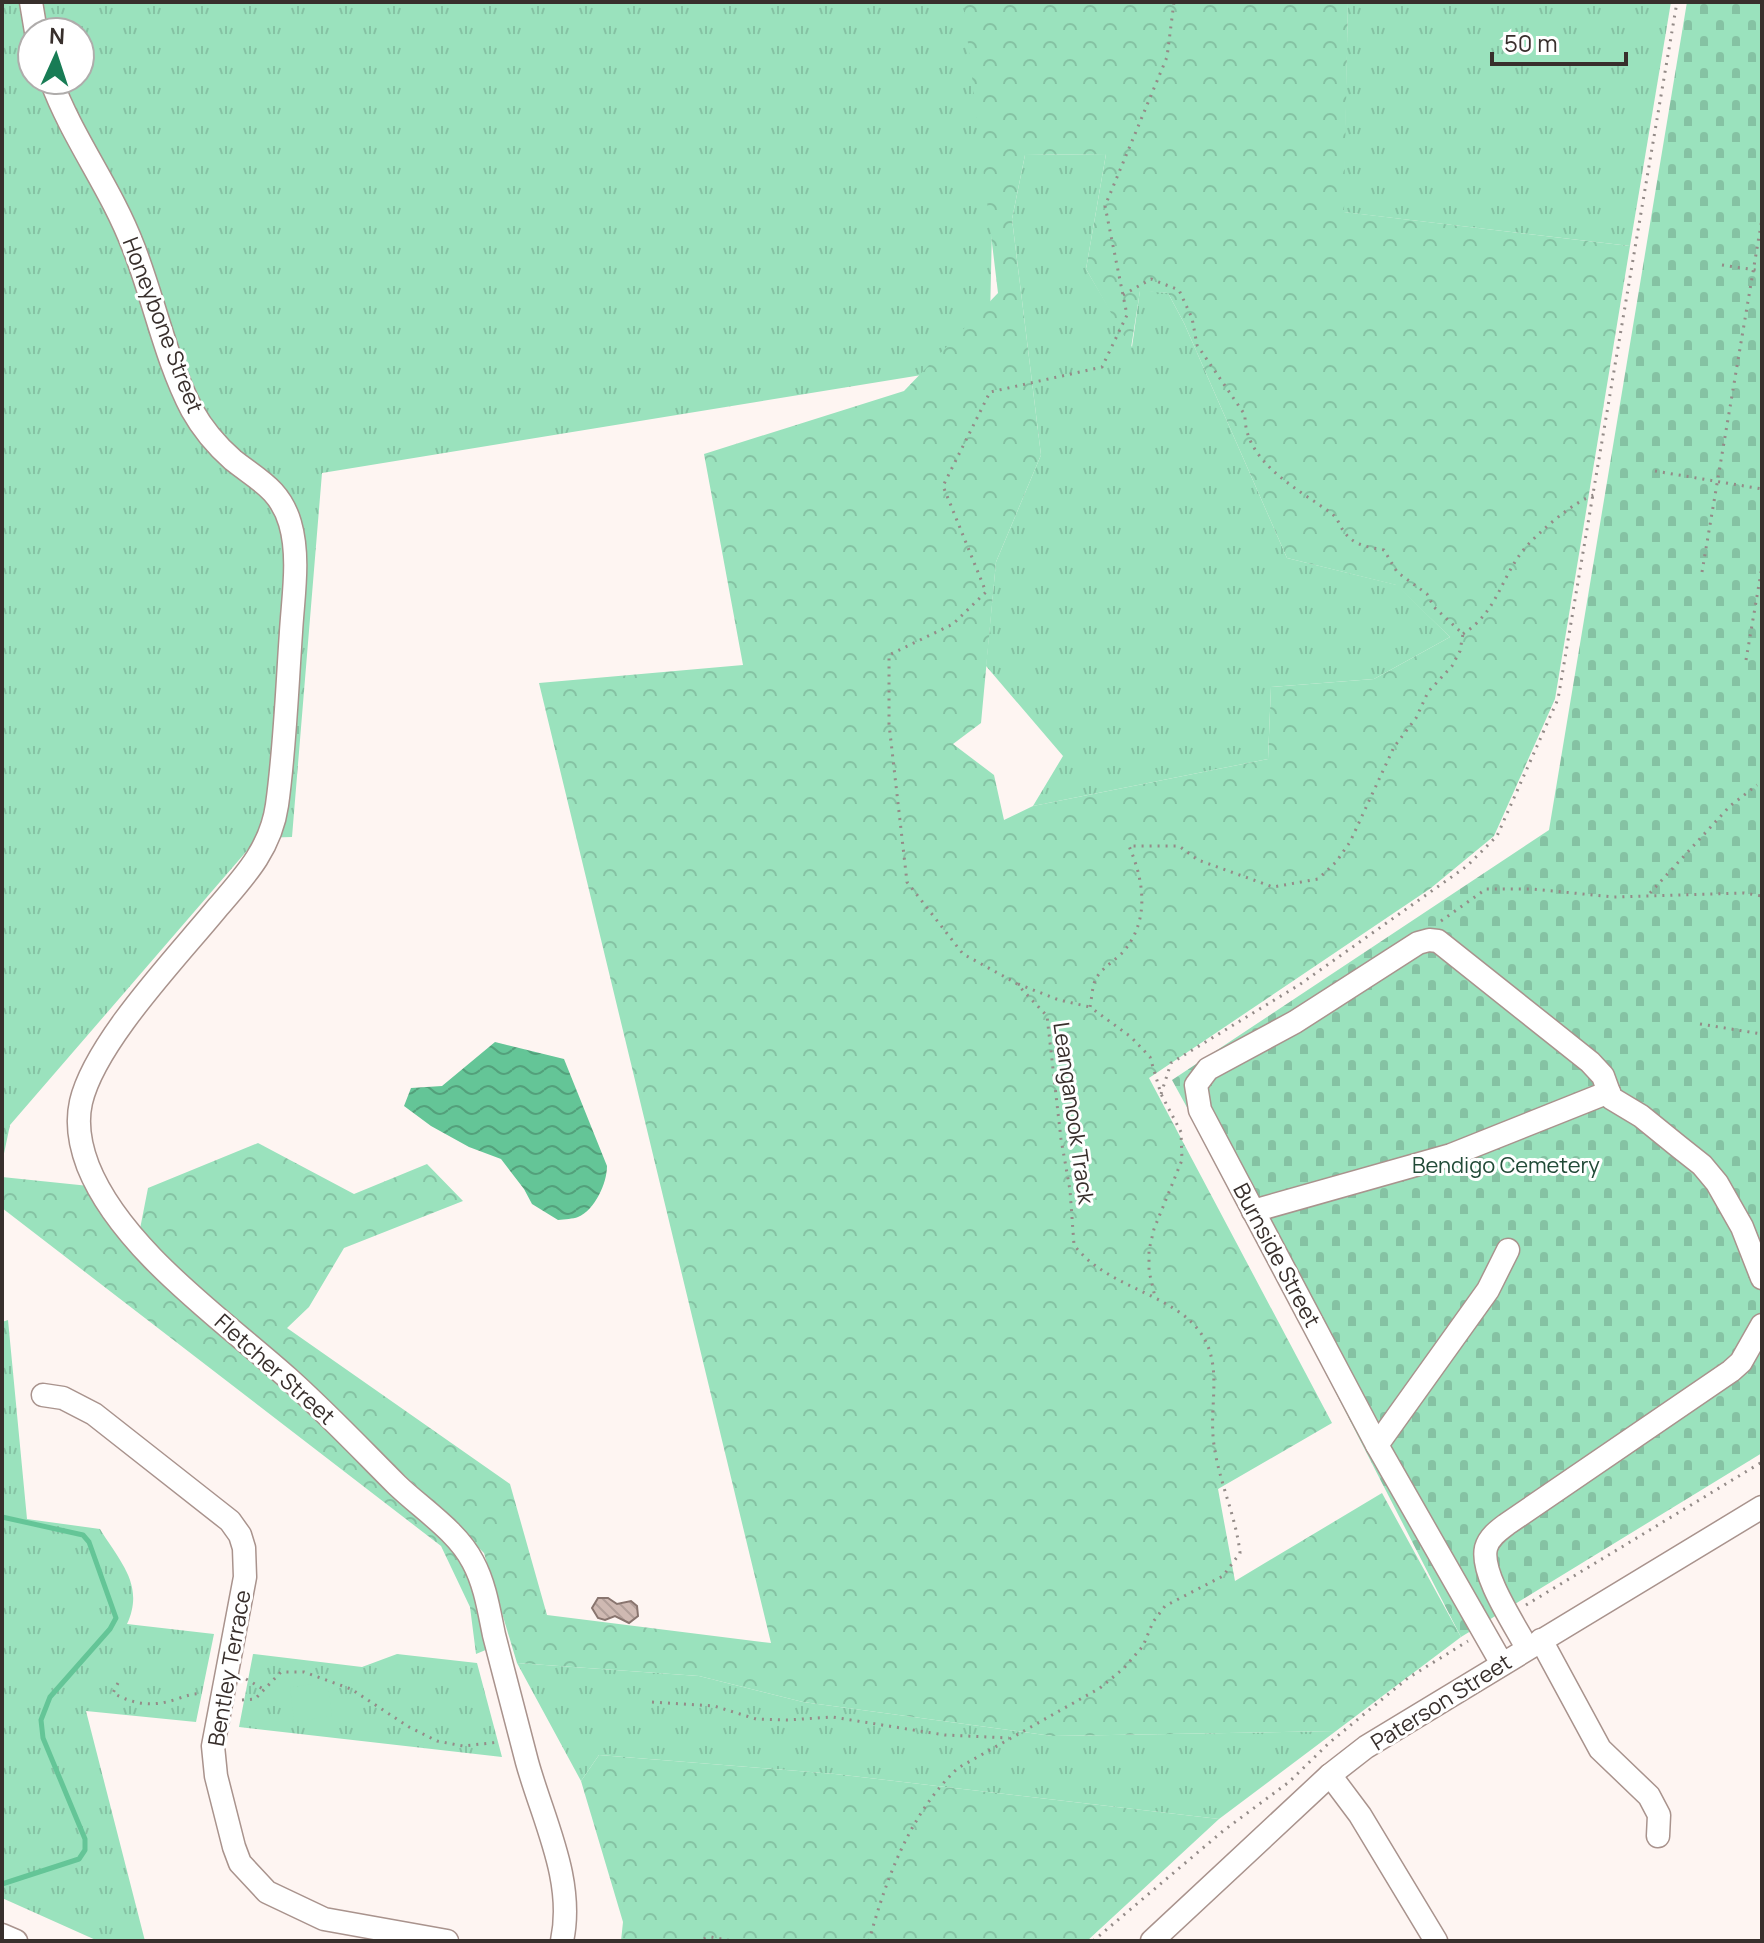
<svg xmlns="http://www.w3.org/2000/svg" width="1764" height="1943" font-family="Manrope,sans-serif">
  <defs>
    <pattern id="grass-tufts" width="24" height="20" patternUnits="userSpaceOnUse" patternTransform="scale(2)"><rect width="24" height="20" fill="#9ae2bd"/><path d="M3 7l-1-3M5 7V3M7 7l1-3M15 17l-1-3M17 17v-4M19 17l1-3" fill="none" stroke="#85c2a3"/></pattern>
    <pattern id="forest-crowns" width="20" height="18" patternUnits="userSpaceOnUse" patternTransform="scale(2)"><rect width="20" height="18" fill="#9ae2bd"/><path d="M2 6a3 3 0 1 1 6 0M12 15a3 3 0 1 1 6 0" fill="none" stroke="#85c2a3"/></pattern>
    <pattern id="cemetery-stones" width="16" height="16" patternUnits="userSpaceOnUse" patternTransform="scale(2)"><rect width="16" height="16" fill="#9ae2bd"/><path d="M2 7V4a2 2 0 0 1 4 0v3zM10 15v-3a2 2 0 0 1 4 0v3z" fill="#85c2a3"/></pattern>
    <pattern id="water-waves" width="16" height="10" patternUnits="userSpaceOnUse" patternTransform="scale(2)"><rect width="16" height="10" fill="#64c597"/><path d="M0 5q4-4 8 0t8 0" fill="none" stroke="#53a07b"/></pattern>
    <pattern id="building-back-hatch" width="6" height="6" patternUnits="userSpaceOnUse" patternTransform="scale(2)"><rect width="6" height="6" fill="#cfb9b2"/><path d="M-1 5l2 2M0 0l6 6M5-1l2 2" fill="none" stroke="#b29f99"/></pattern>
  </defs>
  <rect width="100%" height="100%" fill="#fef5f2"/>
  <g fill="url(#grass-tufts)" fill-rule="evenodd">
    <path d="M2,2H997L989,364L322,473L292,837L258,838L10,1125L2,1163ZM32,32H80V80H32Z"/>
    <path d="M1348,2H1671L1630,246L1343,212Z"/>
    <path d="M1106,154L1086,269L1132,347L1140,290L1168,293L1184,323L1287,558L1397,585L1450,637L1374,679L1271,687L1268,759L1033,806L1063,756L986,666L996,562L1041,455L1012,219L1025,155Z"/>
    <path d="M8,1320L27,1519L100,1529C120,1562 145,1585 127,1624L214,1634L196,1722L86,1711L145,1941H98L2,1898V1322Z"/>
    <path d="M253,1654L362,1667L397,1654L477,1663L502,1757L239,1727Z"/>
    <path d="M517,1663L699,1676L803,1702L1052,1736L1336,1731L1219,1819L835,1774L599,1755L581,1781Z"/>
  </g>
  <g fill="url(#forest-crowns)" fill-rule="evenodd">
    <path d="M963,2H1348L1344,212L1630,246L1555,699L1494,836L1431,888L1149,1078L1332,1423L1218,1489L1235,1581L1382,1493L1461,1637L1336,1731L1052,1736L803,1702L699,1676L517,1663L484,1553L414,1484L139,1234L148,1188L258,1143L354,1194L427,1164L463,1201L344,1248L309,1307L287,1328L510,1484L547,1615L771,1643L539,683L743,665L704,454L904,391L998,293ZM1106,154L1086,269L1131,348L1140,291L1168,293L1184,323L1287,558L1396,585L1450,637L1374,679L1271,687L1268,759L1033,806L1004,820L994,775L953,744L981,723L996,562L1041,455L1012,219L1025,155Z"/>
    <path d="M2,1177L89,1186L455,1545L474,1574L488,1649L476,1654L470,1607L441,1546L2,1208Z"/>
    <path d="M599,1755L835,1774L1219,1819L1087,1941H621L623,1922L581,1781Z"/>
  </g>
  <path fill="url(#cemetery-stones)" d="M1687,2H1762V1453L1461,1637L1225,1177L1172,1080L1549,830Z"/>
  <path fill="#9ae2bd" d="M316,1684L328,1687L332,1716L294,1722L290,1687Z"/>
  <path fill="url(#water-waves)" d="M495,1042L564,1059L607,1166C607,1183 595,1210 578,1217C573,1219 565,1219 558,1220L532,1204L524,1189L501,1159L469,1147L431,1126L404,1106L411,1088L442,1086Z"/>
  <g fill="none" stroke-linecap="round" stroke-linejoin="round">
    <path stroke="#64c597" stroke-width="5" d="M2,1517L83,1535L89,1542L116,1618L110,1629L50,1697L41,1720L43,1738L85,1839V1850L79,1859L2,1884"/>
  </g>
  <path fill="url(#building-back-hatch)" stroke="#89756f" stroke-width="2" d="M598,1598H608L617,1604L631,1601L637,1606L638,1616L629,1623L615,1616L605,1620L598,1618L592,1608Z"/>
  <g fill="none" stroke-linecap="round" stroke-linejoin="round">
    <defs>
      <g id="minor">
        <path d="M31,2L36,32"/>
        <path d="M51,80C72,138 111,188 133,246C154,299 165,358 192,410C202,428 217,446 233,460C258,480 280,489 290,523C300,557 293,597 291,632C287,689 285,748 277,805C271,848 245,876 218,907C178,956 95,1042 81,1102C76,1124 80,1145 88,1166C121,1249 222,1319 288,1378C326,1412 361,1449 397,1485C422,1509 457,1531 473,1562C485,1584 489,1611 494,1635C505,1677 516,1720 527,1762C543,1820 575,1880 562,1941"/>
        <path d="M1253,1211L1451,1155L1609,1092"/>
        <path d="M43,1395L63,1398L94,1414L230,1521L240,1535L244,1548L245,1577L213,1746L216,1776L234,1847L240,1863L267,1892L324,1919L447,1941"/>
        <path d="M1377,1445L1488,1290L1508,1250"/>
        <path d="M1541,1640L1600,1749L1649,1796L1659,1815L1658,1836"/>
        <path d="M1527,1648C1515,1625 1480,1574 1486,1548C1489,1537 1499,1530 1507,1524L1731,1371L1741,1362L1762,1325"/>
        <path d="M1502,1664L1377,1445L1200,1110L1196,1085L1208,1069L1295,1022L1418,943L1429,940L1438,941L1590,1062L1603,1076L1611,1098L1641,1116L1678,1146L1702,1165L1717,1183L1742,1227L1762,1278"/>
        <path d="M1330,1775L1360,1815L1436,1941"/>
        <path d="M2,1935L16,1941"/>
        <path d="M1152,1941L1330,1775L1366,1747L1762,1507"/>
      </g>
    </defs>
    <use href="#minor" stroke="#a9938d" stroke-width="25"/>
    <g stroke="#948b88" stroke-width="3" stroke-dasharray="2 6" stroke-linecap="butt">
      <path d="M1722,265L1762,271"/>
      <path d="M1123,295L1151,279L1179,290L1192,318L1197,345L1245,415C1244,462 1298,489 1331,513C1338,518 1340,527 1345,533C1355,546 1369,547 1384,550L1397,572L1427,594L1434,607L1463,634L1460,651L1452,666L1428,692L1416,718L1394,747L1350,842L1336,862L1318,879L1273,887L1198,860L1179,846H1129C1144,881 1150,919 1124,951C1116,960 1103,967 1097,977C1092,984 1092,998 1090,1007L1131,1037L1150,1057L1161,1094L1181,1132L1182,1160L1154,1229L1149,1250V1271L1155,1297"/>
      <path d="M1655,471L1762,489"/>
      <path d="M1702,572L1762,219"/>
      <path d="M1463,634C1499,610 1500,578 1525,548C1540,531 1573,502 1594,495"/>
      <path d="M1746,660L1762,567"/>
      <path d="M1650,893L1730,806L1757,785"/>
      <path d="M1441,921L1486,889H1532L1614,897L1744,893L1762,896"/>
      <path d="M1018,984L1059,1000L1090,1007"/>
      <path d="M1700,1024L1762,1034"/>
      <path d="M1161,1094L1171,1063L1299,985L1467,866L1497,836L1558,699L1677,2"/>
      <path d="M1526,1605L1762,1462"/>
      <path d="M246,1679L263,1689"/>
      <path d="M118,1683L113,1693C135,1705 153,1707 177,1699C186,1696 193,1693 202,1694"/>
      <path d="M242,1700L255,1699L281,1672H304L351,1689L409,1727L437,1741L463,1746L500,1742"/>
      <path d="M652,1702L714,1706L756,1719L788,1720L832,1717L945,1735L1009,1738"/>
      <path d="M696,1941L711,1937L732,1941"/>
      <path d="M869,1941C886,1879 910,1813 958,1768L1100,1688L1124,1668L1143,1646L1153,1622L1165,1606L1223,1576L1240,1553C1236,1516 1219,1482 1214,1445C1207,1398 1231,1351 1182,1314C1146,1288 1102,1281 1074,1245L1070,1190L1061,1139L1047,1016L1016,983L963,954L907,882L889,724V655L953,624L986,592L943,486L990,392L1102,367L1127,315L1105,206L1167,57L1174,2"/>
      <path d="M1093,1941L1223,1831L1289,1782L1329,1743L1408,1678L1468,1641"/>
    </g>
    <use href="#minor" stroke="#fff" stroke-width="22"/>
  </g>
  <g text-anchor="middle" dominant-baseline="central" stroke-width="6" stroke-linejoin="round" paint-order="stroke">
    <g font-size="22" fill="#382f2c" stroke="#fff">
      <text transform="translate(163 325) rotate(69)">Honeybone Street</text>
      <text transform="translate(1074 1113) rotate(82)">Leanganook Track</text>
      <text transform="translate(1277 1255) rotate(62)">Burnside Street</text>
      <text transform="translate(275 1369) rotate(42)">Fletcher Street</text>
      <text transform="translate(229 1668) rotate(-80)">Bentley Terrace</text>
      <text transform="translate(1441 1702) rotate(-32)">Paterson Street</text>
    </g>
    <g font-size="22" fill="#214a37" stroke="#fff">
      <text x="1506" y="1165">Bendigo Cemetery</text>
    </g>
  </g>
  <rect width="1764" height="1943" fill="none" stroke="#382f2c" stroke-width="8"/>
  <g transform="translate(56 56) rotate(3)"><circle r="38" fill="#ffffff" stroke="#afacab" stroke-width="2"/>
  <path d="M0-6L14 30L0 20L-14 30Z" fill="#187c55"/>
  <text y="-12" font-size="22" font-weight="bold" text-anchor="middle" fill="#382f2c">N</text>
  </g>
  <path d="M1492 52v12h134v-12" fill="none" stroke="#382f2c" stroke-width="4"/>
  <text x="1504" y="52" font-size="24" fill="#382f2c" stroke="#ffffff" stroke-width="6" paint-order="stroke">50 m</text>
</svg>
